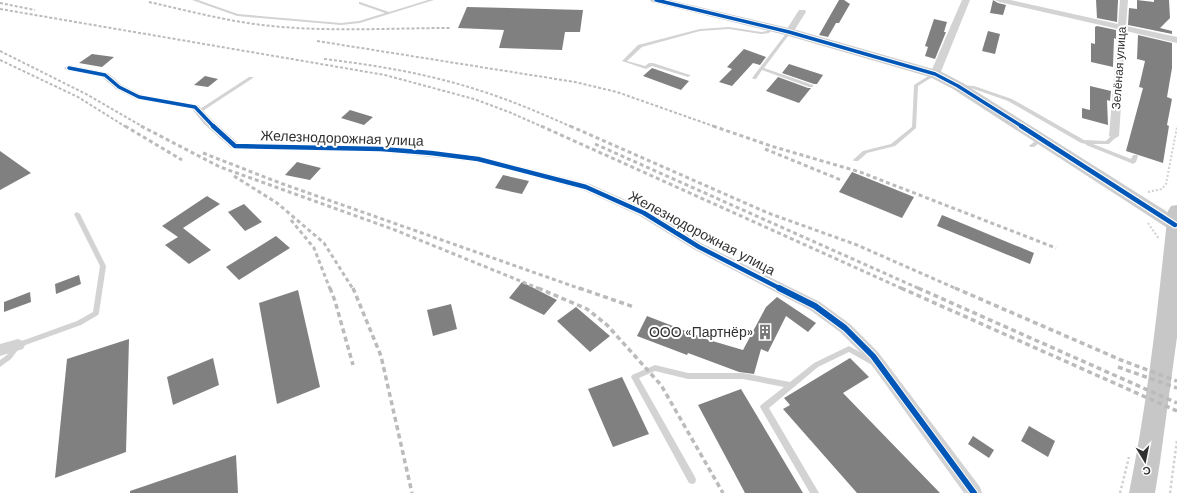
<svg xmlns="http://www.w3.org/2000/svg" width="1177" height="493" font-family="'DM Sans',sans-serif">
  <rect width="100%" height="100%" fill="#fff"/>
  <g fill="#808080">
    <path d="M839,0H844L850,4L839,23H836L828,37L819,35Z"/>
    <path d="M993,0L998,3L1006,5L1003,15L990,13Z"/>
    <path d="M1096,0H1118L1117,22L1097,18Z"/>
    <path d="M1137,0L1154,2V0H1169L1170,18L1160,28L1172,31V34L1128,25L1129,8L1137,9Z"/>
    <path d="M467,7L583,10L580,32H565L562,50L499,48L504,30L458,28Z"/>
    <path d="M934,19L947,22L944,32H946L935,59L925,56L928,47L925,46Z"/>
    <path d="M1097,26L1116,30V39L1114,38L1113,67L1091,62V43L1095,44V27Z"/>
    <path d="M988,31L1000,34L995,54L982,51Z"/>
    <path d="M1138,35L1172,43V68L1167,97L1172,99L1167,125L1169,126L1163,163L1126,151L1143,88L1139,87L1145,61L1137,59Z"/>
    <path d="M744,49L766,57L760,65L753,63L732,86L719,82L732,69L727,67Z"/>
    <path d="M92,54L114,57L102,67L79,63Z"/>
    <path d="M789,64L823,75L817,84H814L782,73Z"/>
    <path d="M652,68L689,81L681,90L643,76Z"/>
    <path d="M205,76L218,79L208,87L194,85Z"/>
    <path d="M778,77L808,88H811L799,103L766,91Z"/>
    <path d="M1090,86L1111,91L1110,101L1107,100L1108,125L1082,118V108L1090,110Z"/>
    <path d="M350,110L373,117L364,125L341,118Z"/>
    <path d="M0,151L31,173L0,190Z"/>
    <path d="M297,162L321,168L310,180L285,175Z"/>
    <path d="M852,172L914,197L902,218L839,192Z"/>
    <path d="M503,175L529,181L522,194L495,188Z"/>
    <path d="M207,196L220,204L183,228L211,250L189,264L165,245L178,237L162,226Z"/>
    <path d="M244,204L262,222L245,231L228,212Z"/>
    <path d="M942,215L1034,253L1030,264L937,226Z"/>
    <path d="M276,236L290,248L239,280L226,267Z"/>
    <path d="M79,275L81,284L56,294L55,284Z"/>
    <path d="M522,282L557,300L544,315L509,298Z"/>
    <path d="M298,290L320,387L277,404L259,303Z"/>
    <path d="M30,292L31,302L4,312V302Z"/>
    <path d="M777,297L816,323L808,332L786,316L768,352L761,349L754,374L739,372L688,353L687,355L637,336L647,316L709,340L743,350L766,307Z"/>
    <path d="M451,304L457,329L433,336L427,310Z"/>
    <path d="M576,307L610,336L590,352L557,321Z"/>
    <path d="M129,339L126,452L55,478L67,359Z"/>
    <path d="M213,358L219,385L173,405L167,377Z"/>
    <path d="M850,358L869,377L843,393L940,493H857L783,409L790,405L784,398Z"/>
    <path d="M622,377L649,434L613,447L588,389Z"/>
    <path d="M741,389L803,493H745L698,405Z"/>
    <path d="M1029,426L1055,441L1048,457L1021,441Z"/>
    <path d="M973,436L994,450L989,458L968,444Z"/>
    <path d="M236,455L238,493H130V491Z"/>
  </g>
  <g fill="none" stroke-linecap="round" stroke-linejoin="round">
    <g stroke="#d1d1d1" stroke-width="2" stroke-dasharray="2 2" stroke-linecap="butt">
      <path d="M1148,192L1162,189L1166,184L1177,127"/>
      <path d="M1148,223L1159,239"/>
    </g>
    <g stroke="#d1d1d1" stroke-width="2.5" stroke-dasharray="2.5 2.5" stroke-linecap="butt">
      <path d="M1120,493L1129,457"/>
      <path d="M1170,493L1177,440"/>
    </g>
    <g fill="#d3d3d3" fill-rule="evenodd">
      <path d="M192,0H198L238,14L341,23L359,21L385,13L359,4V2H360L389,12L428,0H434L360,23L341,25L237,16Z"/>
      <path d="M729,27L761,32L767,31L770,27L773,28L769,33L761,34L729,29L700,31L642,47L627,61L645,66L649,63H653L690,75V76L688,77L652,66L646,69L622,61L638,45L700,29Z"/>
      <path d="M788,31L791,32L764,68L813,85V87H809L762,70L756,79H754L752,78Z"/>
      <path d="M933,73H935L937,74L918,86L916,128L895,146L867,153L858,161H854L853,160L854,159L863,151L891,144L912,127L914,85Z"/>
      <path d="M249,77H253V78L201,112H199L197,111Z"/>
      <path d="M960,85L974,86L1012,99L1084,140L1106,141L1112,135H1116V137L1109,144H1093L1131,159L1133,155H1137L1138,156L1136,162L1133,164L1131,163L1086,145V144L1081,143L1008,101L971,88L960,87Z"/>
      <path d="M1041,137L1044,139L1043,140L1034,147H1030L1029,146L1030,145Z"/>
      <path d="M77,212L80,214L106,266L99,313L98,315L81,325L20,347L11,359L0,367V360L7,355L16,343L77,321L93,312L100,266L74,214Z"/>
      <path d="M849,346L876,361L877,363L876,365L874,366L872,365L849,352L818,367L769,408L819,493H810L760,407L761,405L784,387L743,379H688L655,371L639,378L695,477L696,480L695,483L692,484L689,483L631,377L632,375L655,365L688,373H743L790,382L814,363Z"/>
    </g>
    <g fill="#d3d3d3" fill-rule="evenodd">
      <path d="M962,0H970L940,74L938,76H932L930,74Z"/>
      <path d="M995,0H1010L1118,24L1120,0H1128L1126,26L1177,37V43L1126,31L1119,136L1114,139L1109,136L1118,29L999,2Z"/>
      <path d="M799,10H805L806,12L792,34H786L785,32Z"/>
      <path d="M69,65L108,73L122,85L142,95L198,105L212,120L238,143L381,146L478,156L590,184L648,210L703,244L820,302L850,324L878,352L980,487L982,493H964L868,360L840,332L810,310L695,250L640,216L583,190L478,162L381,152L235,149L231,148L204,124L192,109L136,99L116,89L102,77L66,70L64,68Z"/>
      <path d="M18,339L23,341L25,345L23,349L0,356V344Z"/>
    </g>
    <path fill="#cecece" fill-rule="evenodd" d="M650,0H670L793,29L940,71L963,83L1177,218V230L1169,229L953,89L930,77L785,35L652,2Z"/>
    <path fill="#c7c7c7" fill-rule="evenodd" d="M1177,205V337L1160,462L1155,493H1129C1148,400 1158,306 1168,211L1171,206Z"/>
    <g stroke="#bbb" stroke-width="2" stroke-dasharray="3 2" stroke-linecap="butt">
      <path d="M149,2C189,11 230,22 271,26C331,32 391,28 451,28"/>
      <path d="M0,3L35,10"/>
      <path d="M0,9L385,75L474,99L509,112L543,127"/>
      <path d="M317,41L575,82L617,92L716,127"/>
      <path d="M0,51L86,94L143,127"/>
      <path d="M324,59C383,66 440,76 496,96C522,105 547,116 572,127"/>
      <path d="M0,60L78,97L126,127"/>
    </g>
    <g stroke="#bbb" stroke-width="3" stroke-dasharray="4 3" stroke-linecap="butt">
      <path d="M125,126L182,160"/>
      <path d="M141,126L220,167L395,230L540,289"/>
      <path d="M541,126L903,289"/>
      <path d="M570,126L768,213L857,245L957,289"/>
      <path d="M713,126L771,146L860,172L1056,248"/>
      <path d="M595,144L920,289"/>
      <path d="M765,149L841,180"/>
      <path d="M203,153L280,183L581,289"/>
      <path d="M234,176L277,203L324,243L353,289"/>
      <path d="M291,220L314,248L330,289"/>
    </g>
    <g stroke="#bbb" stroke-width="3.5" stroke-dasharray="5 3.5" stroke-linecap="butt">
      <path d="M330,288L335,301L353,365"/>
      <path d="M353,288L381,356L412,493"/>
      <path d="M538,288L587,309L607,325L661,385L723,493"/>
      <path d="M579,288L634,307"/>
      <path d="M901,288L1177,411"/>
      <path d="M918,288L1177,403"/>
      <path d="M955,288L1121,360L1177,381"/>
      <path d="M1118,367L1177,388"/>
    </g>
    <defs>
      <g id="cycleway-far2">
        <path d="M656,0L789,32L935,74L958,86L1023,127"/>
        <path d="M69,68L105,75L119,87L139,97L195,107L214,127"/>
      </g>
      <g id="cycleway-far1">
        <path d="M213,126L235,146L381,149L431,153L478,159L586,187L644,213L699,247L781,289"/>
        <path d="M1021,126L1175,225"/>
      </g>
      <path id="cycleway" d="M779,288L815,306L845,328L873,356L974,493"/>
    </defs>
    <use href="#cycleway-far2" stroke="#fff" stroke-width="5.5"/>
    <use href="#cycleway-far1" stroke="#fff" stroke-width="7"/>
    <use href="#cycleway" stroke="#fff" stroke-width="8"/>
    <use href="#cycleway-far2" stroke="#0057b8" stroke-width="3.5"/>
    <use href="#cycleway-far1" stroke="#0057b8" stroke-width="4.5"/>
    <use href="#cycleway" stroke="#0057b8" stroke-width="6"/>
  </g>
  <defs>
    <symbol id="building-bare" viewBox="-9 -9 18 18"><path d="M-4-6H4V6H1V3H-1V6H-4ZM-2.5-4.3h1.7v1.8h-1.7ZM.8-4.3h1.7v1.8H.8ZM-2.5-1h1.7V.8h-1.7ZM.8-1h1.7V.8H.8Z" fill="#797979" stroke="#fff" stroke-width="2.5" paint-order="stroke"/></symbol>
  </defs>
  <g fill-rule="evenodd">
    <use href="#building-bare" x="754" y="321" width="22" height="22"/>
  </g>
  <g text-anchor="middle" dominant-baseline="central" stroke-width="4" stroke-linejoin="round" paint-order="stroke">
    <g font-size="12" fill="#313131" stroke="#fff">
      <text transform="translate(1119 68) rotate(-86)">Зелёная улица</text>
    </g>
    <g font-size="14" fill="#313131" stroke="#fff">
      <text transform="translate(342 138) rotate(2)">Железнодорожная улица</text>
      <text transform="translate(702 233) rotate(28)">Железнодорожная улица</text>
    </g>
    <g font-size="14" fill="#313131" stroke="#fff" text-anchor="end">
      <text x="753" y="332">ООО «Партнёр»</text>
    </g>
  </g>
  <g transform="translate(1145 461) rotate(170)" stroke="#ffffff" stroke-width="3" paint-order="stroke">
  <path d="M0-3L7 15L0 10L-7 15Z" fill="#313131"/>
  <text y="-6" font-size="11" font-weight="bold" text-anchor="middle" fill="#313131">С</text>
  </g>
</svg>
